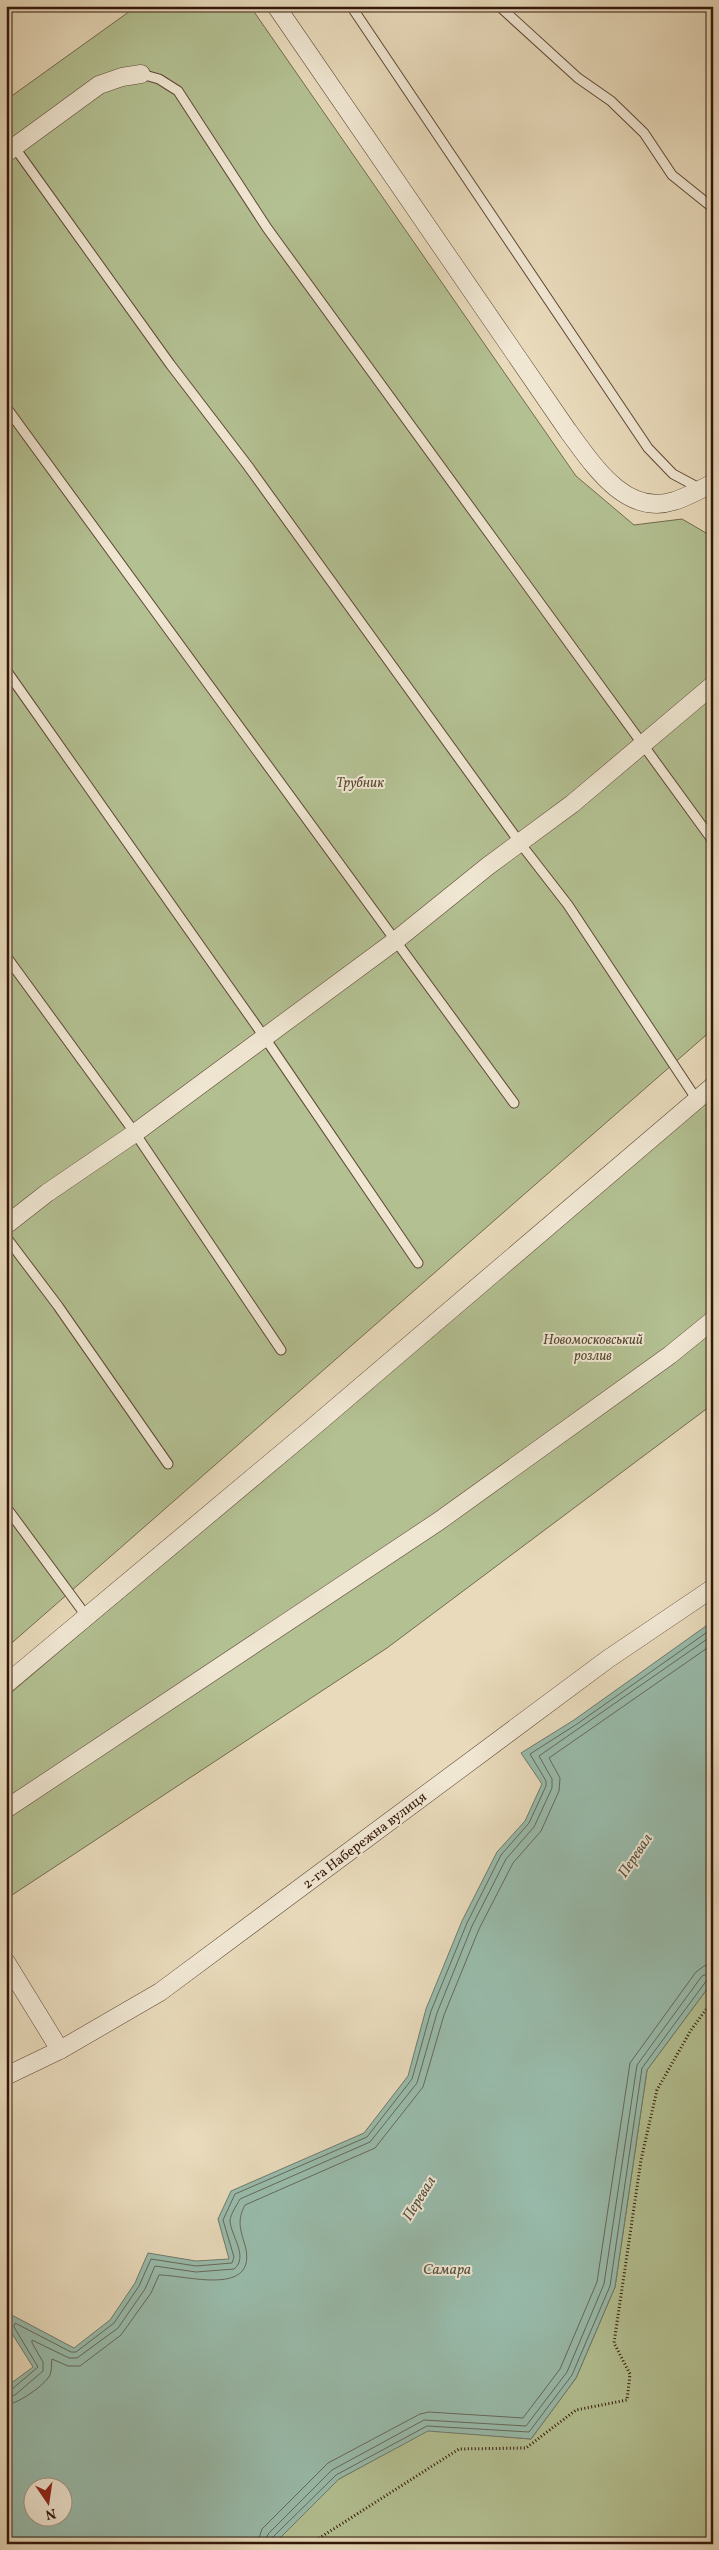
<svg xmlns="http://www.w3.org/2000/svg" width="719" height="2550" font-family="Vollkorn,serif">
  <rect width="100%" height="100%" fill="#e8dabb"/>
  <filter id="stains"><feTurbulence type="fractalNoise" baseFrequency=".004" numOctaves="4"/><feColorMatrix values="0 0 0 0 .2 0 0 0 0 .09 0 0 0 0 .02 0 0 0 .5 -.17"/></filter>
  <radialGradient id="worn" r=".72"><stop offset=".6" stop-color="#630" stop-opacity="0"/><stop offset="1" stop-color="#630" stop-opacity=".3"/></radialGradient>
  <g fill="#b3c092" stroke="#736b4e">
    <path d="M137,6H250L576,476L634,525L682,519L713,537V1029L6,1648V100Z"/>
    <path d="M713,1094V1404L387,1648L6,1899V1697Z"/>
    <path d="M713,1981V2544H274L339,2479L428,2430L531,2439L576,2378L615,2287L647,2070Z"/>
  </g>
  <path fill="#98bbab" stroke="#70796b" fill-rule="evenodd" d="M713,1621V1981L647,2070L615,2287L576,2378L531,2439L428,2431L339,2479L274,2544H6V2387L33,2367L6,2324V2312L74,2348L110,2320L135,2283L148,2253L196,2261L229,2259L218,2219L231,2191L364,2133L408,2076L426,2009L462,1921L497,1852L525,1821L542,1784L521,1753L574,1720ZM32,2488H62V2518H32Z"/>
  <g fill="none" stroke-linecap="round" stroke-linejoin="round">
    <g stroke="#66685a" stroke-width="1">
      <path d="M6,2391L11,2390L38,2367L14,2327L15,2323L71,2352H76L114,2323L139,2286L151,2259L196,2266L232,2263L234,2257L223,2220L235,2194L367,2137L412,2079L431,2011L467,1923L501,1855L529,1823L546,1786V1781L530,1754L577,1724L713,1628"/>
      <path d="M6,2397L15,2395L43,2371V2362L32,2343V2340L69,2358H77L118,2328L145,2289L155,2266L196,2272L234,2269C249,2257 231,2236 230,2221C230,2215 237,2205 240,2199L370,2142L417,2083L437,2013L472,1926L506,1859L534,1827L552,1788V1779L539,1756L713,1635"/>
      <path d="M6,2405C18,2404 45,2385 50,2375C52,2370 51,2364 52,2359L68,2366H80L121,2335L151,2293L159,2275C186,2275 259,2298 245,2245C240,2229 237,2220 245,2205L375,2148L423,2087L444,2015L479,1929L513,1863L541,1831L559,1791L560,1778L549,1758L713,1644"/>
      <path d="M257,2544L262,2529L328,2463L420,2414L429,2412L523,2418L560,2369L597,2282L630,2063L696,1972L704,1966L713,1964"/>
      <path d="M265,2544L268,2534L332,2470L424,2420L526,2426L567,2372L604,2284L637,2065L702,1976L713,1972"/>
      <path d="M271,2544L272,2538L336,2475L427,2426L529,2432L572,2375L610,2286L642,2068L707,1980L713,1978"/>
    </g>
    <defs>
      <g id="service">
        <path d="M351,6L648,448L673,474L701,489"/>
        <path d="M499,6L578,78L611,101L644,133L672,175L713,208"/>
        <path d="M141,74L159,79L178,91L267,228L713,841"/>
        <path d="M15,148L170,364L248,466L520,843L568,905L697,1100"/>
        <path d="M6,407L514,1103"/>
        <path d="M6,670L265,1038L418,1263"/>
        <path d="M6,956L135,1133L281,1350"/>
        <path d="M6,1237L58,1306L168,1464"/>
        <path d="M6,1507L87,1617"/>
      </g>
      <g id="minor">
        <path d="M276,6L568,431C592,463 625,517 674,501C687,497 700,490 713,483"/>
        <path d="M6,153L99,85L122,77L141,74"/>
        <path d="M6,1225L47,1193L135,1133L395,941L488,866L572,804L713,685"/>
        <path d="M6,1684L312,1428L713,1086"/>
        <path d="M6,1809L439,1521L670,1355L713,1320"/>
        <path d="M6,1962L60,2050"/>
        <path d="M6,2076L60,2050L160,1992L608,1659L713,1588"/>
      </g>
    </defs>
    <use href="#service" stroke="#604736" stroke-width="11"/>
    <use href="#minor" stroke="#604736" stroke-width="19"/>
    <path stroke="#33160a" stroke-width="3" stroke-dasharray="1 2.5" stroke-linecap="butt" d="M310,2544L459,2449L526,2448L576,2410L627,2400L630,2374L614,2343L641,2160L657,2090L691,2030L713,2000"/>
    <use href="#service" stroke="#f0e7d3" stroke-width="9"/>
    <use href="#minor" stroke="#f0e7d3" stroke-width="18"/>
  </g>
  <g text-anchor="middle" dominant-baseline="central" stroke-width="4" stroke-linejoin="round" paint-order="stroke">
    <g font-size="14" font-style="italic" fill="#594933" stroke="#f0e7d3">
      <text x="360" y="783">Трубник</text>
      <text x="593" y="1340">Новомосковський<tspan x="593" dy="16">розлив</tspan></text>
    </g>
    <g font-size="14" fill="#33160a" stroke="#f0e7d3">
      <text transform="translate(365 1841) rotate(-37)">2-га Набережна вулиця</text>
    </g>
    <g font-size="15" font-style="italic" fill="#565042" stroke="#f0e7d3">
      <text transform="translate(636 1856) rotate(-56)">Перевал</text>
      <text transform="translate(420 2199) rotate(-58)">Перевал</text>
      <text x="447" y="2270">Самара</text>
    </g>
  </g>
  <rect width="719" height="2550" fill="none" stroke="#e8dabb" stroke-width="25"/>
  <rect x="8" y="8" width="704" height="2535" fill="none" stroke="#33160a" stroke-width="2.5"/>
  <rect x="12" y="12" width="694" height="2525" fill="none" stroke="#33160a"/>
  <g transform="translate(48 2502) rotate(167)"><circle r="24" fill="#f0e7d3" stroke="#a49383"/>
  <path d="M0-4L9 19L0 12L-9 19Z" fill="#8f2418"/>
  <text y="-8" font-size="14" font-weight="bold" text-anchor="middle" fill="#33160a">N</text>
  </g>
  <rect width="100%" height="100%" filter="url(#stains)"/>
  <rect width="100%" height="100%" fill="url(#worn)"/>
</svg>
